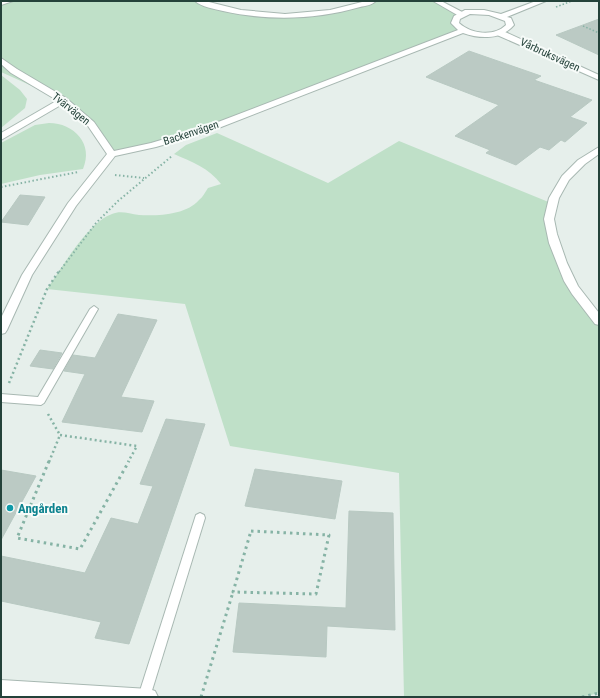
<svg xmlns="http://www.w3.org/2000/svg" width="600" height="698" font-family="'Roboto Condensed',sans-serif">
  <rect width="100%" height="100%" fill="#e6efeb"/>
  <g fill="#bfe0c8">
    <path d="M1,1H198L263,15L319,13L373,1H436L462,14L455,22L463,30L208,129L112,154L91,124L63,100L1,72Z"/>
    <path d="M1,75L20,90L27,99L25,108L1,128Z"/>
    <path d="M49,123C74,123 94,144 83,169L40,175L1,184V143L35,125Z"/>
    <path d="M217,133L328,183L399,141L551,203L548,220L573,287L599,321V693L582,697H404L399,473L230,446L185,304L47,289C62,268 87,223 112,214C121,210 129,214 139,215C158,216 186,215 199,200C203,197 205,192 208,188L221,184C209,168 192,162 174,154L186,145Z"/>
  </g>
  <g fill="#bbcac4" stroke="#b8c9c2">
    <path d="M599,19V55L556,35Z"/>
    <path d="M469,51L541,76L534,80L592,100L570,117L587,123L565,142L561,140L549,150L540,147L516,165L486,153L490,150L455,136L499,105L426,77Z"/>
    <path d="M20,195L45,197L28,225L1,222Z"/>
    <path d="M118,314L157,320L121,397L154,401L142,432L62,422L85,374L64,371L73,355L95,358Z"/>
    <path d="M40,350L62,353L53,369L30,366Z"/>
    <path d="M166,419L205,424L129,644L95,638L101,622L1,601V556L85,573L111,518L138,524L153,486L140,484Z"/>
    <path d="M255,469L342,481L335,519L245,506Z"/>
    <path d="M1,470L36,476L1,540Z"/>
    <path d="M349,511L393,513L395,630L327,626L326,657L233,652L239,603L346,608Z"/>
  </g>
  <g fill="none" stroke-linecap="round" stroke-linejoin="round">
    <defs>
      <g id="service">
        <path d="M94,306L98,309L44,403L41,405L1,402V394L38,397L90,309Z"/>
        <path d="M200,513L204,515L205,518L150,697H138L195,518L196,515Z"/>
      </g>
      <g id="minor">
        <path d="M1,1H13L1,5Z"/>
        <path d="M195,1H205L241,10L285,14L330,10L366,1H376C372,5 365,6 360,7C315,20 268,21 223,11C215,9 201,7 195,1Z"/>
        <path d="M433,1H441L466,14L465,16H459Z"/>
        <path d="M497,31H503L599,75V80L497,35Z"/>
        <path d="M63,97L66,98L67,100L66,102L1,140V133Z"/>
        <path d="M599,147V154L585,164L569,180L559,198L554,219L557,234L567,263L578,286L599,313V325L595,324L572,294L564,281L549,243L544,219L549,198L562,176L578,160Z"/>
        <path d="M1,680L149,689L155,691L158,697L1,696Z"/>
      </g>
      <path id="tertiary" d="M536,1H546L507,17L511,18L514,25C501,40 480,39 463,33L211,131L156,147L115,156L76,206L32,275L7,330L5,333L1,334V318L22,275L68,203L107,154L88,126L60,102L11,73L1,64V58L17,69L66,98L94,122L114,151L151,143L205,127L458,30L451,23L454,16L465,10H484L501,14ZM470,14L489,15L505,21L506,25C494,37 471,34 459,23L460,19Z"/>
    </defs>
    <use href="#service" stroke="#a8b8b2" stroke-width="2"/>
    <use href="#minor" stroke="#a8b8b2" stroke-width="2"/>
    <use href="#tertiary" stroke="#a8b8b2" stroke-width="2"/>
    <g stroke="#86b3a5" stroke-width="1.5" stroke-dasharray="1.5 2" stroke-linecap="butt">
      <path d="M556,7L572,1"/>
      <path d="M583,26L599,33"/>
    </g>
    <g stroke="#86b3a5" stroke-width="2" stroke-dasharray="1.5 2.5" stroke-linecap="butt">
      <path d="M115,175L144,178"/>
      <path d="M1,187L78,172"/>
      <path d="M59,272L96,223L118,201L172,156"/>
    </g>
    <g stroke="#86b3a5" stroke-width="2.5" stroke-dasharray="2 3" stroke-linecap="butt">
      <path d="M9,383L47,289L59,271"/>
      <path d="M48,414L60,435"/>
      <path d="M60,435L137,446L128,462"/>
      <path d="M49,462L60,435"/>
    </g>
    <g stroke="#86b3a5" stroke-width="3" stroke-dasharray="2.5 4" stroke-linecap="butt">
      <path d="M49,461L17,538L80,549L129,461"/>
      <path d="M251,531L329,535L316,594L233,592Z"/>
      <path d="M201,697L233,592"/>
      <path d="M582,697L599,693"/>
    </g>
    <use href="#service" fill="#fff" fill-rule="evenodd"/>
    <use href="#minor" fill="#fff" fill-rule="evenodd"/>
    <use href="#tertiary" fill="#fff" fill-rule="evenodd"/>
  </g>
  <circle fill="#0f9aa8" stroke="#f7fbf9" stroke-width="1.5" cx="10" cy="508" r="4"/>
  <g text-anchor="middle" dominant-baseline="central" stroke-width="4" stroke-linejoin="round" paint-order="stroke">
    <g font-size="11" fill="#24423a" stroke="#f7fbf9">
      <text transform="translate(550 55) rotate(25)">Vårbruksvägen</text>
      <text transform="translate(71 109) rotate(38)">Tvärvägen</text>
      <text transform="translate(191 133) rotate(-18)">Backenvägen</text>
    </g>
    <g font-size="13" font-weight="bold" fill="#0d838f" stroke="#f7fbf9" text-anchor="start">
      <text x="18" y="508">Angården</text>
    </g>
  </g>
  <rect width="600" height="698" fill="none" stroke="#24423a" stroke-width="4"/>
</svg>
